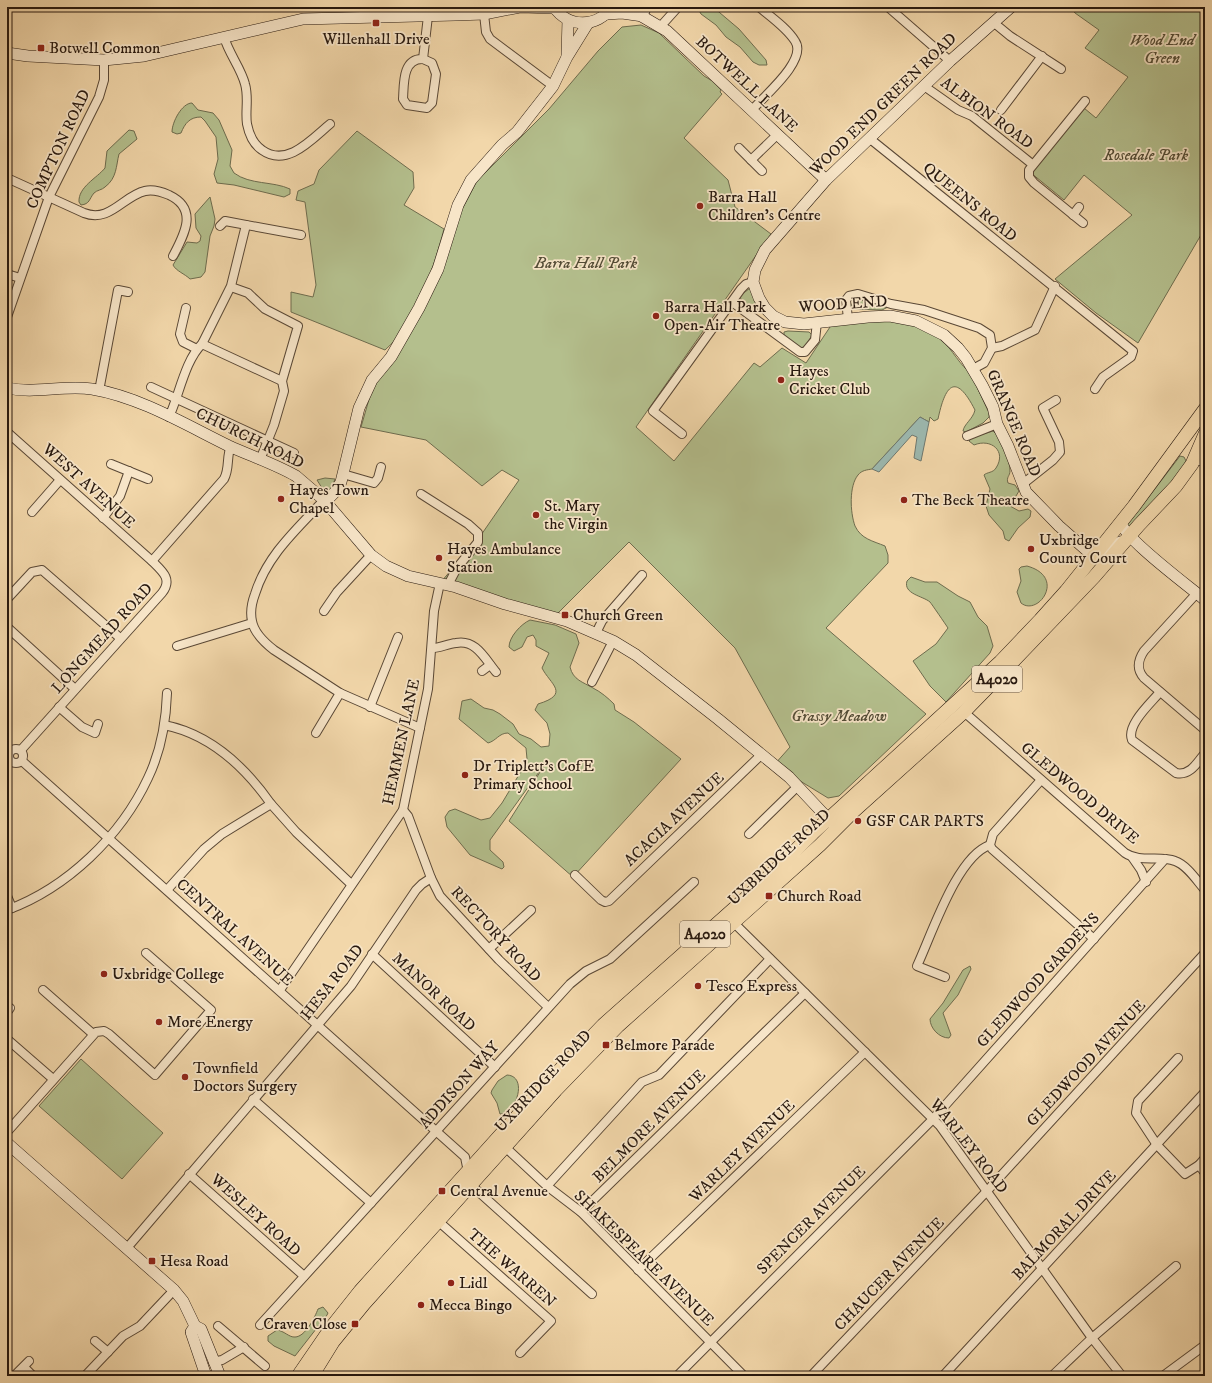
<svg xmlns="http://www.w3.org/2000/svg" width="1212" height="1383" font-family="'IM FELL DW Pica',serif">
  <rect width="100%" height="100%" fill="#f2d7aa"/>
  <filter id="stains"><feTurbulence type="fractalNoise" baseFrequency=".005" numOctaves="4"/><feColorMatrix values="0 0 0 0 .2 0 0 0 0 .09 0 0 0 0 .02 0 0 0 .5 -.17"/></filter>
  <radialGradient id="worn" r=".72"><stop offset=".6" stop-color="#630" stop-opacity="0"/><stop offset="1" stop-color="#630" stop-opacity=".3"/></radialGradient>
  <g fill="#b4bf8d" stroke="#6e6c4e">
    <path d="M697,7H713L739,29L766,60L767,65H759L753,62L740,47L726,37L716,25L701,14Z"/>
    <path d="M1070,7H1205V228L1138,343L1096,313L1055,279L1132,215L1084,175L1064,200L1031,173L1084,108L1096,118L1128,77L1085,48L1099,30L1075,13Z"/>
    <path d="M641,25L659,33L704,76L714,82L721,90L720,92L722,94L684,138L728,180L735,207L771,234L636,427L674,461L754,363L760,367L782,348L806,363L832,324C869,320 911,313 942,340C951,348 962,368 970,372L989,413V417L983,423L966,432L963,431C964,424 973,419 975,410C955,371 945,386 938,419L934,421L930,417L929,422L920,417L872,469C867,470 862,470 858,475C849,486 850,512 855,526C861,539 873,541 885,546L888,555V563L826,628L926,714L839,796L828,798L774,765L790,747L735,648L629,542L553,618L440,583L479,538L519,480L502,470L482,486L426,440L361,427L374,382L398,350L457,219L477,181L549,109L598,51L622,27Z"/>
    <path d="M192,103L198,110L213,113L219,120L232,150L230,166L234,173C250,185 273,181 290,189V194L284,197L234,185L217,183L214,174L218,159L216,137L205,121L201,117C190,117 185,123 181,133L177,134L172,132C172,122 182,103 192,103Z"/>
    <path d="M129,130L134,131L137,139L119,154C116,166 117,178 105,187C102,190 97,190 94,193C89,199 90,204 81,205L79,202C78,187 97,178 105,168L107,151Z"/>
    <path d="M357,131L413,172L414,188L404,205L444,229C433,269 417,322 385,350L291,312V292L313,297L316,285L305,202L296,200L298,191L314,184L319,170Z"/>
    <path d="M210,197L215,219L214,226L210,236L205,272L201,277L190,279C185,274 176,271 173,265L187,242L197,243L200,241L201,236L196,228L195,214Z"/>
    <path d="M750,288L758,308L757,312C750,312 741,303 740,296Z"/>
    <path d="M862,300L888,307L882,310L852,309L851,305L854,301Z"/>
    <path d="M788,331L809,332L812,335L805,347L798,348L784,335V332Z"/>
    <path d="M993,431C1002,438 1010,460 1010,471C1010,476 1006,477 1008,483L1015,485L1019,491L1010,506L1019,511L1028,509L1031,511L1030,517L1018,528L1009,541L1005,539L1003,531L989,515L986,506L990,489L984,475C987,472 993,473 996,468C1007,451 991,438 974,445L969,441L973,437Z"/>
    <path d="M1180,456L1184,457L1186,461L1180,472L1130,527L1125,528Z"/>
    <path d="M325,478L335,479L331,489L328,490L322,488L317,480Z"/>
    <path d="M1027,566C1067,577 1038,617 1021,603L1017,592L1021,581L1019,569L1021,567Z"/>
    <path d="M911,577L925,582H937L958,596L970,602L978,617L987,626L993,646L990,653L946,702L930,686L913,661L936,644L948,628C946,625 931,603 930,602C923,596 903,594 907,581Z"/>
    <path d="M530,620L555,625L576,634L579,643L570,667C573,680 583,682 593,688C601,692 608,698 614,704L615,710L634,722L681,759L573,877L509,821L547,761L490,840V850L503,862L504,867L502,869L470,855L447,827L445,817L449,811L455,809L481,820L490,818L502,803L520,773L527,759L526,748L508,733C499,733 496,741 488,743L459,719L462,701L471,699L484,708L493,710L500,714L513,724L519,734L531,739L541,747L549,746L550,734L547,723L535,710L538,704C571,694 550,684 542,668L549,653L536,646V640L533,635L527,637L522,647L514,651L509,647C509,637 521,624 530,620Z"/>
    <path d="M970,966L971,969L958,995L943,1013L951,1035L949,1038C939,1038 930,1028 930,1019L943,1003L963,970Z"/>
    <path d="M81,1059L163,1133L122,1179L39,1106Z"/>
    <path d="M507,1075C528,1076 517,1113 500,1114L497,1103L491,1093L492,1090L498,1081Z"/>
    <path d="M323,1307L328,1313L327,1315L295,1356L274,1346L268,1341V1336L277,1330C284,1331 289,1337 294,1337C305,1338 315,1317 318,1309Z"/>
  </g>
  <path fill="#9cb8af" stroke="#6e786f" d="M920,417L929,422L921,461L914,458L917,437L912,435L879,472L872,469Z"/>
  <g fill="none" stroke-linecap="round" stroke-linejoin="round">
    <defs>
      <g id="street">
        <path d="M888,7L950,61"/>
        <path d="M484,14L486,32L490,39L553,86"/>
        <path d="M643,17L647,7"/>
        <path d="M993,22L1010,36L1061,69"/>
        <path d="M660,27L678,7"/>
        <path d="M224,37C229,54 241,68 245,84C249,98 245,111 247,124C249,134 253,144 262,150C287,168 312,139 330,124"/>
        <path d="M423,59C402,58 404,85 403,99L407,105L427,108L432,103L436,74L432,63L423,59L428,16"/>
        <path d="M924,86L958,110L972,116L1032,164"/>
        <path d="M752,110C764,96 808,60 795,41C787,28 771,17 759,7"/>
        <path d="M1001,110L1042,56"/>
        <path d="M869,138C957,209 1046,280 1133,351L1131,357L1103,377L1095,389"/>
        <path d="M739,148L762,171"/>
        <path d="M751,160L778,134"/>
        <path d="M7,178L84,213C110,223 123,196 145,191C153,189 162,192 169,195C199,209 184,235 173,256"/>
        <path d="M1073,215L1079,207"/>
        <path d="M1083,223L1034,183L1029,177V170L1085,101"/>
        <path d="M220,226L225,221L301,235"/>
        <path d="M7,274L20,278"/>
        <path d="M231,287L248,293L265,309L298,326L282,381L284,391L274,425L260,460"/>
        <path d="M732,302L800,352H805L815,340L817,322"/>
        <path d="M186,308L180,334L183,342L197,349"/>
        <path d="M7,317L49,197L99,97L104,80V60"/>
        <path d="M848,319L846,300L849,296L858,294L891,304L924,310L979,328L990,335L992,348L984,363L973,369"/>
        <path d="M202,344L282,381"/>
        <path d="M992,348L1002,346L1035,330L1055,286"/>
        <path d="M151,387L294,453"/>
        <path d="M99,391L118,290L128,292"/>
        <path d="M169,417C179,396 185,360 202,344L231,286L246,225"/>
        <path d="M7,432L152,561C162,571 173,579 162,593L21,750"/>
        <path d="M682,434L653,411L741,289L746,284L753,282"/>
        <path d="M967,436L997,424"/>
        <path d="M111,464L148,479"/>
        <path d="M343,474L374,483L378,478L381,467"/>
        <path d="M1024,483L1053,460L1060,452L1059,442L1043,408L1056,400"/>
        <path d="M421,494L468,524L478,533V542L457,568L448,585"/>
        <path d="M324,500C297,529 267,555 255,594C252,602 250,612 252,621C254,633 265,643 274,650L340,693L420,728"/>
        <path d="M32,512L60,480"/>
        <path d="M103,518L120,496L129,471"/>
        <path d="M152,561L224,479C230,468 226,457 231,446"/>
        <path d="M1197,593L1144,651C1138,660 1136,669 1144,678L1205,730"/>
        <path d="M7,599L32,572L42,570L120,638"/>
        <path d="M324,611L337,592L371,555"/>
        <path d="M7,627L75,689"/>
        <path d="M596,633L602,621L642,575"/>
        <path d="M177,646L252,623"/>
        <path d="M432,648C440,648 447,644 456,643C476,639 485,659 496,672"/>
        <path d="M482,671L490,665"/>
        <path d="M592,682L613,641"/>
        <path d="M1160,692C1151,703 1126,725 1132,740L1176,773C1190,776 1197,763 1205,753"/>
        <path d="M59,707L82,727L95,733L98,724"/>
        <path d="M370,707L398,637"/>
        <path d="M964,712L1125,853C1140,863 1160,855 1175,861C1187,865 1197,881 1205,890"/>
        <path d="M164,725C210,734 245,767 271,804"/>
        <path d="M316,733L340,693"/>
        <circle cx="16" cy="756" r="7"/>
        <path d="M22,761L465,1157L468,1172"/>
        <path d="M1041,780L993,834L990,845L992,849L1094,939"/>
        <path d="M403,810L408,816L431,878L440,896L499,960L548,1007"/>
        <path d="M749,834L798,786"/>
        <path d="M1132,857L1141,870L1146,882"/>
        <path d="M575,875L601,900L605,902L609,901L761,755"/>
        <path d="M167,890L204,849L222,834L271,804L296,832L351,884"/>
        <path d="M7,896L12,908"/>
        <path d="M7,910C67,888 121,836 148,778C161,751 166,722 167,693"/>
        <path d="M733,922L940,1126L1092,1338L1122,1376"/>
        <path d="M489,949L531,910"/>
        <path d="M372,954L495,1067"/>
        <path d="M945,977L917,966C932,934 957,856 990,845"/>
        <path d="M43,990L93,1034"/>
        <path d="M280,990L403,810L428,689L434,611L440,583"/>
        <path d="M7,1012L10,1008"/>
        <path d="M7,1039L53,1079"/>
        <path d="M1178,1058L1138,1101L1136,1113L1157,1145L1185,1174L1199,1165L1205,1173"/>
        <path d="M253,1099L371,1203"/>
        <path d="M7,1132L96,1032L104,1031L109,1034L155,1075L204,1018L211,1010L146,953"/>
        <path d="M505,1147L547,1186L581,1212L744,1376"/>
        <path d="M1199,1165L1205,1158"/>
        <path d="M189,1174L304,1276"/>
        <path d="M471,1185L592,1294"/>
        <path d="M547,1186L642,1082L659,1075L770,959"/>
        <path d="M581,1212L805,993"/>
        <path d="M438,1221L551,1321L520,1353"/>
        <path d="M127,1248L351,986L416,890L422,884L431,878"/>
        <path d="M638,1270L865,1052"/>
        <path d="M260,1325L570,984L586,971L610,959L694,882"/>
        <path d="M218,1326L265,1366"/>
        <path d="M95,1341L108,1352"/>
        <path d="M213,1362L222,1360L244,1347"/>
        <path d="M24,1367L33,1376"/>
        <path d="M16,1374L29,1361"/>
        <path d="M85,1376L123,1336L140,1326L174,1290"/>
        <path d="M677,1376L933,1119L1165,859"/>
        <path d="M811,1376L987,1191L1205,953"/>
        <path d="M943,1376L1205,1092"/>
        <path d="M1052,1376L1092,1338L1176,1266"/>
        <path d="M1163,1376L1205,1345"/>
      </g>
      <g id="secondary">
        <path d="M554,7C568,28 597,28 612,7"/>
        <path d="M633,7L643,17L667,31L826,180"/>
        <path d="M1011,7L950,61L826,180L765,250L755,270L753,282L759,298L765,308L773,316L785,322L804,324L868,317L890,316L916,321L944,335L958,348L966,358L982,385L993,407L997,424L1008,446L1026,492L1059,526L1093,556L1101,555L1120,542"/>
        <path d="M607,14L622,13L643,16"/>
        <path d="M7,53L28,56L104,60L144,56L303,19L455,15L484,14L520,7L554,8"/>
        <path d="M567,55L568,20"/>
        <path d="M7,388C35,394 63,385 92,389C140,397 186,425 229,446C251,456 275,464 296,476L324,500L371,555L386,566L408,576L456,587L505,604L567,621L613,641L636,655L718,719L789,777L834,825"/>
        <path d="M1195,458L1205,461"/>
        <path d="M325,502L335,492L341,482L359,408L372,380L391,357L419,308L438,269L458,205L471,180L502,145L517,132L553,86L567,57L588,23"/>
        <path d="M1121,522C1123,538 1190,587 1205,600"/>
        <path d="M7,1143L174,1290L183,1301L195,1326L201,1329L220,1376"/>
        <path d="M195,1326L191,1332L206,1376"/>
      </g>
      <g id="primary">
        <path d="M298,1376L333,1325L360,1291L548,1082L603,1025L757,888L813,833L1000,662L1040,620L1066,591L1134,506L1205,409"/>
        <path d="M312,1376L333,1342L364,1304L556,1090L618,1026L820,845L854,811L964,712L1002,673L1094,577L1139,525L1176,486L1192,464L1205,434"/>
      </g>
    </defs>
    <use href="#street" stroke="#5a4836" stroke-width="10"/>
    <use href="#secondary" stroke="#28190f" stroke-width="12"/>
    <use href="#primary" stroke="#28190f" stroke-width="14"/>
    <use href="#street" stroke="#f7e5c8" stroke-width="8"/>
    <use href="#secondary" stroke="#f7e5c8" stroke-width="11"/>
    <use href="#primary" stroke="#f2d7aa" stroke-width="13"/>
  </g>
  <g fill="#8f2418" stroke="#f7e5c8" stroke-width="1.5">
    <rect x="372" y="19" width="8" height="8" rx="2"/>
    <rect x="37" y="44" width="8" height="8" rx="2"/>
    <circle cx="700" cy="206" r="4"/>
    <circle cx="656" cy="316" r="4"/>
    <circle cx="781" cy="380" r="4"/>
    <circle cx="281" cy="499" r="4"/>
    <circle cx="904" cy="500" r="4"/>
    <circle cx="536" cy="515" r="4"/>
    <circle cx="1031" cy="549" r="4"/>
    <circle cx="439" cy="558" r="4"/>
    <rect x="561" y="611" width="8" height="8" rx="2"/>
    <circle cx="465" cy="775" r="4"/>
    <circle cx="858" cy="821" r="4"/>
    <rect x="765" y="892" width="8" height="8" rx="2"/>
    <circle cx="104" cy="974" r="4"/>
    <circle cx="698" cy="986" r="4"/>
    <circle cx="159" cy="1022" r="4"/>
    <rect x="602" y="1041" width="8" height="8" rx="2"/>
    <circle cx="185" cy="1077" r="4"/>
    <rect x="438" y="1187" width="8" height="8" rx="2"/>
    <rect x="148" y="1257" width="8" height="8" rx="2"/>
    <circle cx="451" cy="1283" r="4"/>
    <circle cx="421" cy="1305" r="4"/>
    <rect x="351" y="1320" width="8" height="8" rx="2"/>
  </g>
  <g text-anchor="middle" dominant-baseline="central" stroke-width="3.5" stroke-linejoin="round" paint-order="stroke">
    <g fill="#f7e5c8" stroke="#665646" stroke-width="1">
      <rect x="972" y="666" width="50" height="26" rx="3"/>
      <rect x="680" y="921" width="50" height="26" rx="3"/>
    </g>
    <g font-size="15" font-weight="bold" fill="#28190f">
      <text x="997" y="679">A4020</text>
      <text x="705" y="934">A4020</text>
    </g>
    <g font-size="16" fill="#28190f" stroke="#f7e5c8" text-anchor="start">
      <text x="376" y="39" text-anchor="middle">Willenhall Drive</text>
      <text x="49" y="48">Botwell Common</text>
      <text x="708" y="197">Barra Hall<tspan x="708" dy="18">Children's Centre</tspan></text>
      <text x="664" y="307">Barra Hall Park<tspan x="664" dy="18">Open-Air Theatre</tspan></text>
      <text x="789" y="371">Hayes<tspan x="789" dy="18">Cricket Club</tspan></text>
      <text x="289" y="490">Hayes Town<tspan x="289" dy="18">Chapel</tspan></text>
      <text x="912" y="500">The Beck Theatre</text>
      <text x="544" y="506">St. Mary<tspan x="544" dy="18">the Virgin</tspan></text>
      <text x="1039" y="540">Uxbridge<tspan x="1039" dy="18">County Court</tspan></text>
      <text x="447" y="549">Hayes Ambulance<tspan x="447" dy="18">Station</tspan></text>
      <text x="573" y="615">Church Green</text>
      <text x="473" y="766">Dr Triplett's CofE<tspan x="473" dy="18">Primary School</tspan></text>
      <text x="866" y="821">GSF CAR PARTS</text>
      <text x="777" y="896">Church Road</text>
      <text x="112" y="974">Uxbridge College</text>
      <text x="706" y="986">Tesco Express</text>
      <text x="167" y="1022">More Energy</text>
      <text x="614" y="1045">Belmore Parade</text>
      <text x="193" y="1068">Townfield<tspan x="193" dy="18">Doctors Surgery</tspan></text>
      <text x="450" y="1191">Central Avenue</text>
      <text x="160" y="1261">Hesa Road</text>
      <text x="459" y="1283">Lidl</text>
      <text x="429" y="1305">Mecca Bingo</text>
      <text x="347" y="1324" text-anchor="end">Craven Close</text>
    </g>
    <g font-size="16" font-style="italic" fill="#524b35" stroke="#f7e5c8">
      <text x="1162" y="40">Wood End<tspan x="1162" dy="18">Green</tspan></text>
      <text x="1146" y="155">Rosedale Park</text>
      <text x="586" y="263">Barra Hall Park</text>
      <text x="839" y="716">Grassy Meadow</text>
    </g>
    <g font-size="16" fill="#28190f" stroke="#f7e5c8">
      <text transform="translate(747 84) rotate(43)">BOTWELL LANE</text>
      <text transform="translate(883 104) rotate(-44)">WOOD END GREEN ROAD</text>
      <text transform="translate(987 113) rotate(36)">ALBION ROAD</text>
      <text transform="translate(58 149) rotate(-65)">COMPTON ROAD</text>
      <text transform="translate(970 202) rotate(39)">QUEENS ROAD</text>
      <text transform="translate(843 304) rotate(-4)">WOOD END</text>
      <text transform="translate(1014 423) rotate(67)">GRANGE ROAD</text>
      <text transform="translate(250 438) rotate(26)">CHURCH ROAD</text>
      <text transform="translate(89 486) rotate(42)">WEST AVENUE</text>
      <text transform="translate(102 638) rotate(-48)">LONGMEAD ROAD</text>
      <text transform="translate(401 742) rotate(-78)">HEMMEN LANE</text>
      <text transform="translate(1080 793) rotate(40)">GLEDWOOD DRIVE</text>
      <text transform="translate(674 819) rotate(-43)">ACACIA AVENUE</text>
      <text transform="translate(779 857) rotate(-43)">UXBRIDGE ROAD</text>
      <text transform="translate(235 932) rotate(42)">CENTRAL AVENUE</text>
      <text transform="translate(496 934) rotate(47)">RECTORY ROAD</text>
      <text transform="translate(1038 980) rotate(-48)">GLEDWOOD GARDENS</text>
      <text transform="translate(332 982) rotate(-52)">HESA ROAD</text>
      <text transform="translate(434 992) rotate(43)">MANOR ROAD</text>
      <text transform="translate(1086 1063) rotate(-47)">GLEDWOOD AVENUE</text>
      <text transform="translate(543 1081) rotate(-47)">UXBRIDGE ROAD</text>
      <text transform="translate(459 1085) rotate(-48)">ADDISON WAY</text>
      <text transform="translate(649 1126) rotate(-45)">BELMORE AVENUE</text>
      <text transform="translate(969 1146) rotate(52)">WARLEY ROAD</text>
      <text transform="translate(742 1151) rotate(-44)">WARLEY AVENUE</text>
      <text transform="translate(256 1215) rotate(42)">WESLEY ROAD</text>
      <text transform="translate(811 1220) rotate(-45)">SPENCER AVENUE</text>
      <text transform="translate(1064 1225) rotate(-47)">BALMORAL DRIVE</text>
      <text transform="translate(644 1258) rotate(44)">SHAKESPEARE AVENUE</text>
      <text transform="translate(512 1268) rotate(41)">THE WARREN</text>
      <text transform="translate(889 1274) rotate(-46)">CHAUCER AVENUE</text>
    </g>
  </g>
  <rect width="1212" height="1383" fill="none" stroke="#f2d7aa" stroke-width="24"/>
  <rect x="8" y="8" width="1196" height="1367" fill="none" stroke="#28190f" stroke-width="2"/>
  <rect x="12" y="12" width="1188" height="1359" fill="none" stroke="#28190f"/>
  <rect width="100%" height="100%" filter="url(#stains)"/>
  <rect width="100%" height="100%" fill="url(#worn)"/>
</svg>
